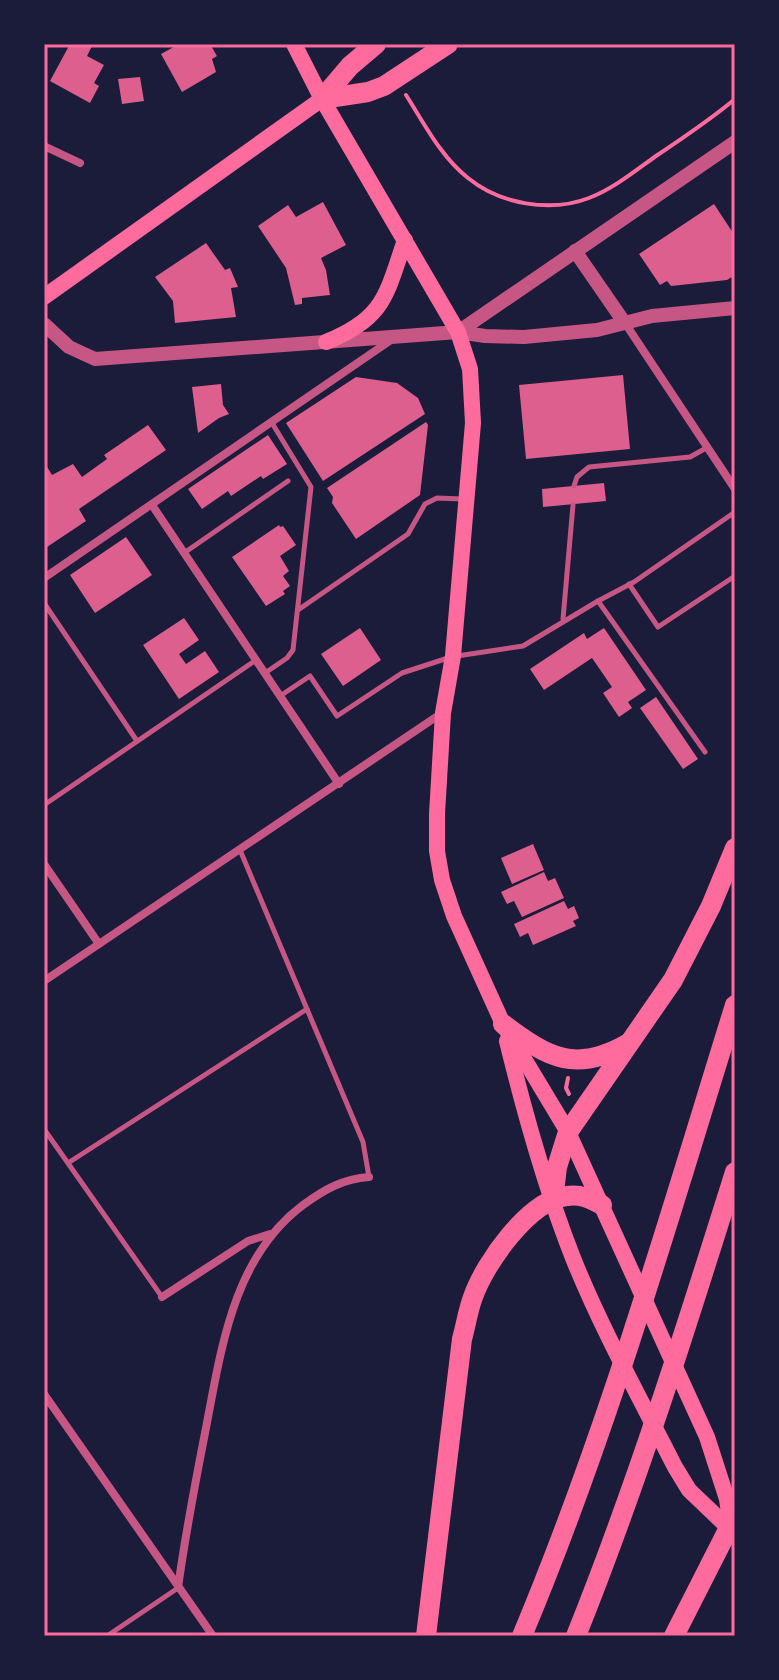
<svg xmlns="http://www.w3.org/2000/svg" width="779" height="1680" font-family="'Noto Sans',sans-serif">
  <rect width="100%" height="100%" fill="#1b1b3a"/>
  <g fill="#dd5f8e">
    <path d="M70,44L92,46L87,56L104,65L94,83L99,86L90,103L50,81Z"/>
    <path d="M179,44H210L217,56L212,59L216,72L182,92L161,54Z"/>
    <path d="M140,77L144,101L122,104L118,79Z"/>
    <path d="M323,202L346,245L321,258L326,270L330,295L302,298V304L295,305L286,268L258,226L288,205L296,217Z"/>
    <path d="M714,204L735,236V275L727,280L671,286L667,281L660,285L639,254Z"/>
    <path d="M206,243L225,270L230,268L238,287L231,288L236,317L175,323L173,301L155,277Z"/>
    <path d="M623,375L630,449L526,459L519,385Z"/>
    <path d="M356,377L397,383L418,398L425,414L323,481L286,423Z"/>
    <path d="M221,384L223,405L229,414L219,418L198,433L192,387Z"/>
    <path d="M426,422L428,425L420,495L356,539L332,503L333,497L327,488Z"/>
    <path d="M148,425L166,450L79,509L86,521L44,549V467L46,465L52,475L73,464L82,477L107,459L104,455Z"/>
    <path d="M268,435L287,464L263,479L261,476L231,496L228,491L202,509L188,489Z"/>
    <path d="M604,483L606,501L543,507L542,489Z"/>
    <path d="M279,525L280,527L283,526L296,545L280,556L289,571L283,576L290,586L283,591L285,594L266,606L232,557Z"/>
    <path d="M126,537L152,575L95,613L70,575Z"/>
    <path d="M184,618L199,640L179,654L186,664L205,651L219,672L179,699L143,645Z"/>
    <path d="M360,628L381,660L343,686L321,654Z"/>
    <path d="M604,628L646,690L628,702L632,708L619,717L603,693L612,687L592,658L544,690L530,669L584,633L587,639Z"/>
    <path d="M656,697L698,759L683,769L640,708Z"/>
    <path d="M533,844L544,870L512,884L501,858Z"/>
    <path d="M544,872L548,881L555,878L564,898L522,917L514,901L507,904L501,892Z"/>
    <path d="M564,901L568,909L574,906L579,918L573,921L576,926L533,945L528,933L520,937L514,924Z"/>
  </g>
  <g fill="none" stroke-linecap="round" stroke-linejoin="round">
    <g stroke="#ff6b9d" stroke-width="4">
      <path d="M406,95C424,123 441,157 468,178C500,204 550,213 589,198C613,189 635,171 656,156C683,138 710,120 735,99"/>
      <path d="M568,1078L566,1088L569,1094"/>
    </g>
    <g stroke="#c65784" stroke-width="5">
      <path d="M574,486L577,477L589,467L690,457L708,447"/>
      <path d="M184,553L288,481"/>
      <path d="M629,584L658,627L735,576"/>
      <path d="M598,601L634,582L735,512"/>
      <path d="M44,603L137,741"/>
      <path d="M298,610L408,534L425,504L437,498L462,499"/>
      <path d="M563,619L573,505"/>
      <path d="M457,656L523,646L598,601L705,752"/>
      <path d="M265,673L287,658L293,650L311,487L272,423"/>
      <path d="M280,696L310,676L337,716L402,673L448,658"/>
      <path d="M44,805L256,660"/>
      <path d="M240,850L363,1142L369,1177"/>
      <path d="M44,1129L162,1297"/>
      <path d="M68,1163L307,1009"/>
      <path d="M107,1636L178,1588"/>
    </g>
    <g stroke="#c65784" stroke-width="8">
      <path d="M44,146L80,163"/>
      <path d="M625,323L735,489"/>
      <path d="M152,505L339,784"/>
      <path d="M44,578L391,340"/>
      <path d="M44,864L99,944"/>
      <path d="M44,981L442,713"/>
      <path d="M162,1297L248,1241L270,1234"/>
      <path d="M44,1394L213,1636"/>
      <path d="M178,1588C185,1536 195,1484 205,1433C221,1351 232,1258 303,1205C325,1189 343,1179 369,1177"/>
    </g>
    <g stroke="#c65784" stroke-width="14">
      <path d="M575,251L624,322"/>
      <path d="M44,324L69,347L95,359L458,332L485,336L524,337L597,330L652,316L735,308"/>
      <path d="M458,332L735,142"/>
    </g>
    <g stroke="#ff6b9d" stroke-width="16">
      <path d="M294,44L322,99L458,332L470,369L473,423L453,656L443,713L437,814V851L442,880L454,916L503,1024L568,1132L707,1437L727,1499L731,1527"/>
      <path d="M44,297L322,99"/>
      <path d="M326,342C385,318 386,295 405,240"/>
      <path d="M507,1041C525,1115 545,1187 573,1258C602,1330 640,1398 675,1467L689,1490L734,1533"/>
    </g>
    <g stroke="#ff6b9d" stroke-width="20">
      <path d="M322,99L368,92L384,86L448,44"/>
      <path d="M322,99L350,66L376,44"/>
      <path d="M503,1024C548,1058 576,1074 629,1043"/>
      <path d="M553,1200L557,1167L568,1132L673,980L711,906L735,848"/>
      <path d="M426,1636L462,1339C466,1325 468,1310 473,1297C485,1263 529,1200 567,1196C581,1194 591,1199 602,1205"/>
      <path d="M522,1636C608,1431 669,1217 735,1005"/>
      <path d="M576,1636C637,1484 686,1328 735,1172"/>
      <path d="M674,1636L735,1516"/>
    </g>
  </g>
  <rect width="779" height="1680" fill="none" stroke="#1b1b3a" stroke-width="92"/>
  <rect x="46" y="46" width="687" height="1588" fill="none" stroke="#ff6b9d" stroke-width="3"/>
</svg>
